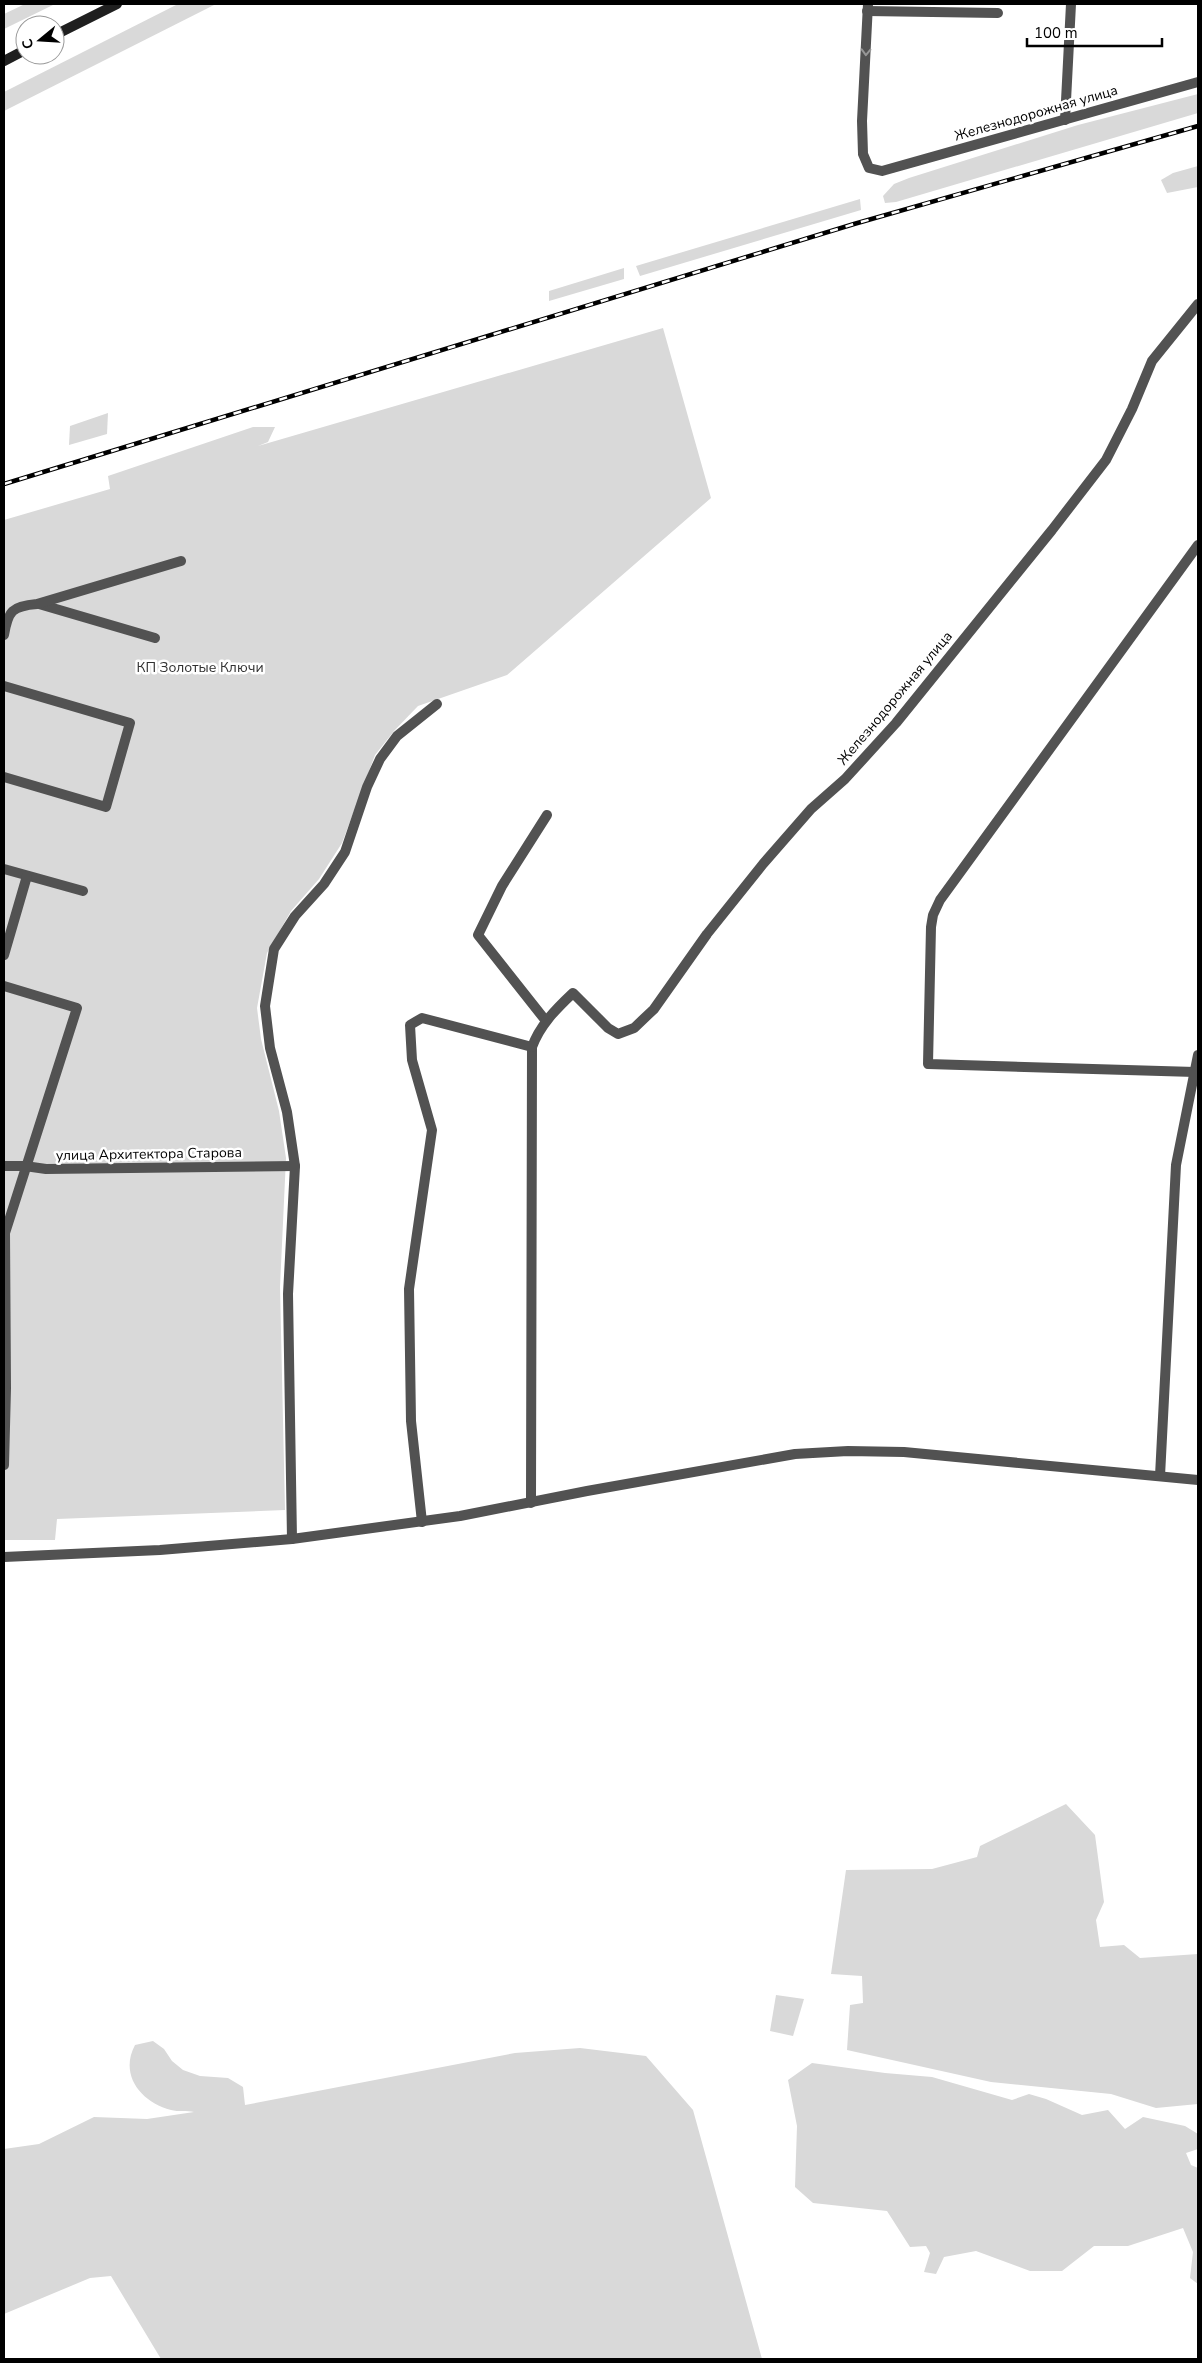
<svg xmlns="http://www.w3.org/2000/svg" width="1202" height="2363" font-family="'Nunito Sans',sans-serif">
  <rect width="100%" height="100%" fill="#fff"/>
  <g fill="#d9d9d9">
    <path d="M25,4H55L4,29V14Z"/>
    <path d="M178,4H216L4,111V92Z"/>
    <path d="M1198,94V113L896,202L885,203L883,196L894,184L909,178L1078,125Z"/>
    <path d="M1198,166V187L1167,193L1161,180L1173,173Z"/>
    <path d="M860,199L861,210L640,276L636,266Z"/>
    <path d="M624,268V279L549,301V291Z"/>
    <path d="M663,328L711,498L507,675L418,706L394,731L375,755L342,843L319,879L291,911L267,953L257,1008L261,1039L279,1111L286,1158L280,1287L285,1510L57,1519L55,1540H4V520L110,489L108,476L253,427H275L268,442L258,446Z"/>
    <path d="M108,413L107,434L69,445L70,426Z"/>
    <path d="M1066,1804L1095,1835L1104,1902L1096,1920L1100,1947L1124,1945L1140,1958L1198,1954V2104L1156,2108L1111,2094L991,2082L847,2050L850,2005L863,2003L862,1976L831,1974L846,1870L932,1869L977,1857L980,1846Z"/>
    <path d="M776,1995L804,1999L793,2036L770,2031Z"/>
    <path d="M153,2041L164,2049L172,2061L183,2070L200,2076L228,2078L243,2087L245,2105L515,2053L580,2048L646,2056L693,2110L762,2359H161L111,2276L90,2278L4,2314V2149L39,2144L94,2117L147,2119L194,2112C187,2110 178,2112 171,2110C141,2102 119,2075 135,2045Z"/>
    <path d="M812,2063L885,2073L932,2077L1012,2100L1029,2094L1046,2099L1082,2115L1108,2110L1125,2129L1143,2117L1185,2126L1198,2134V2149L1186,2153L1191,2165L1198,2168V2284L1190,2278L1193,2252L1183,2228L1128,2246H1094L1062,2271H1030L976,2251L944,2257L936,2274L924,2272L930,2253L926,2246L910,2247L887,2211L813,2203L795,2187L797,2126L788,2080Z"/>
  </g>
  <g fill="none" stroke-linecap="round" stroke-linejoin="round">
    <g stroke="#525252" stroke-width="10">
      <path d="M868,4L862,121L863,154L869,168L882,171L1198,82"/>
      <path d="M867,11L998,13"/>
      <path d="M1065,120L1071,4"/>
      <path d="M39,604L155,638"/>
      <path d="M4,635C8,611 12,606 37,604L181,561"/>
      <path d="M4,686L130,723L106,807L4,777"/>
      <path d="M4,869L83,891"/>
      <path d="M4,955L27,876"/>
      <path d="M4,986L77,1008L5,1233L6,1388L4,1465"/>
      <path d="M546,1021L478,935L502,886L547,815"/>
      <path d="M1195,1072L928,1064L931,927L933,915L940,900L1198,545"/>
      <path d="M4,1166H25L46,1169L295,1166"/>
      <path d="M1160,1476L1176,1165L1198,1055"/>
      <path d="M531,1503L532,1047C540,1025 556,1009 573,993L608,1028L618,1034L634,1028L654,1009L707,934L763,864L811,809L845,779L896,723L1052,530L1106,460L1132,409L1152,361L1198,304"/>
      <path d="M422,1522L411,1421L409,1289L432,1130L412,1060L410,1025L422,1018L532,1047"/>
      <path d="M292,1539L288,1294L295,1166L287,1112L270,1048L265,1006L274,949L295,916L324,884L345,852L367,787L380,759L397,736L437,704"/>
    </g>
    <path stroke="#525252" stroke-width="10" d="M4,1557L160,1550L292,1539L460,1516L587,1491L795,1454L848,1451L904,1452L1198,1480"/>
    <g stroke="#1f1f1f" stroke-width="10">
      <path d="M55,35L117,4"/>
      <path d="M4,61L25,50"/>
    </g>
    <defs>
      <path id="rail" d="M4,484L854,224L1198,126"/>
    </defs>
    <use href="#rail" stroke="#000" stroke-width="4.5"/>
    <use href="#rail" stroke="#fff" stroke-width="2.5" stroke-dasharray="8" stroke-linecap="butt"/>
  </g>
  <defs><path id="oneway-chevron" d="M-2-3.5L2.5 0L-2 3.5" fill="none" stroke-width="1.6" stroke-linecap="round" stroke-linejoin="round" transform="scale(1.25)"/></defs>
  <use stroke="#979797" href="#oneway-chevron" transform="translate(866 52) rotate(92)"/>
  <g text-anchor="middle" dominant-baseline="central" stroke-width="5" stroke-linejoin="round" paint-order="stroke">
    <g font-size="14" fill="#000" stroke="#fff">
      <text transform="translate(1036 113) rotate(-16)">Железнодорожная улица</text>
      <text transform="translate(895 698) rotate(-50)">Железнодорожная улица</text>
      <text transform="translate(149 1154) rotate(-1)">улица Архитектора Старова</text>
    </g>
    <g font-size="14" fill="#303030" stroke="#fff">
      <text x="200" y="667">КП Золотые Ключи</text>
    </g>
  </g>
  <rect width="1202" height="2363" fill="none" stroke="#000000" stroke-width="10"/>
  <g transform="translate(40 40) rotate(252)"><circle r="24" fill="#ffffff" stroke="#999999"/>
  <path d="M0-4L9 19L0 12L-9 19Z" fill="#000000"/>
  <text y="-8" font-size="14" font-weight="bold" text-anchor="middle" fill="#000000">С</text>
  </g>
  <path d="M1027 38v8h135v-8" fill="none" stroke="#000000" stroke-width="2.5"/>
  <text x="1034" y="38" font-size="15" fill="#000000" stroke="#ffffff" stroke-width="4" paint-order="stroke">100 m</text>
</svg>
